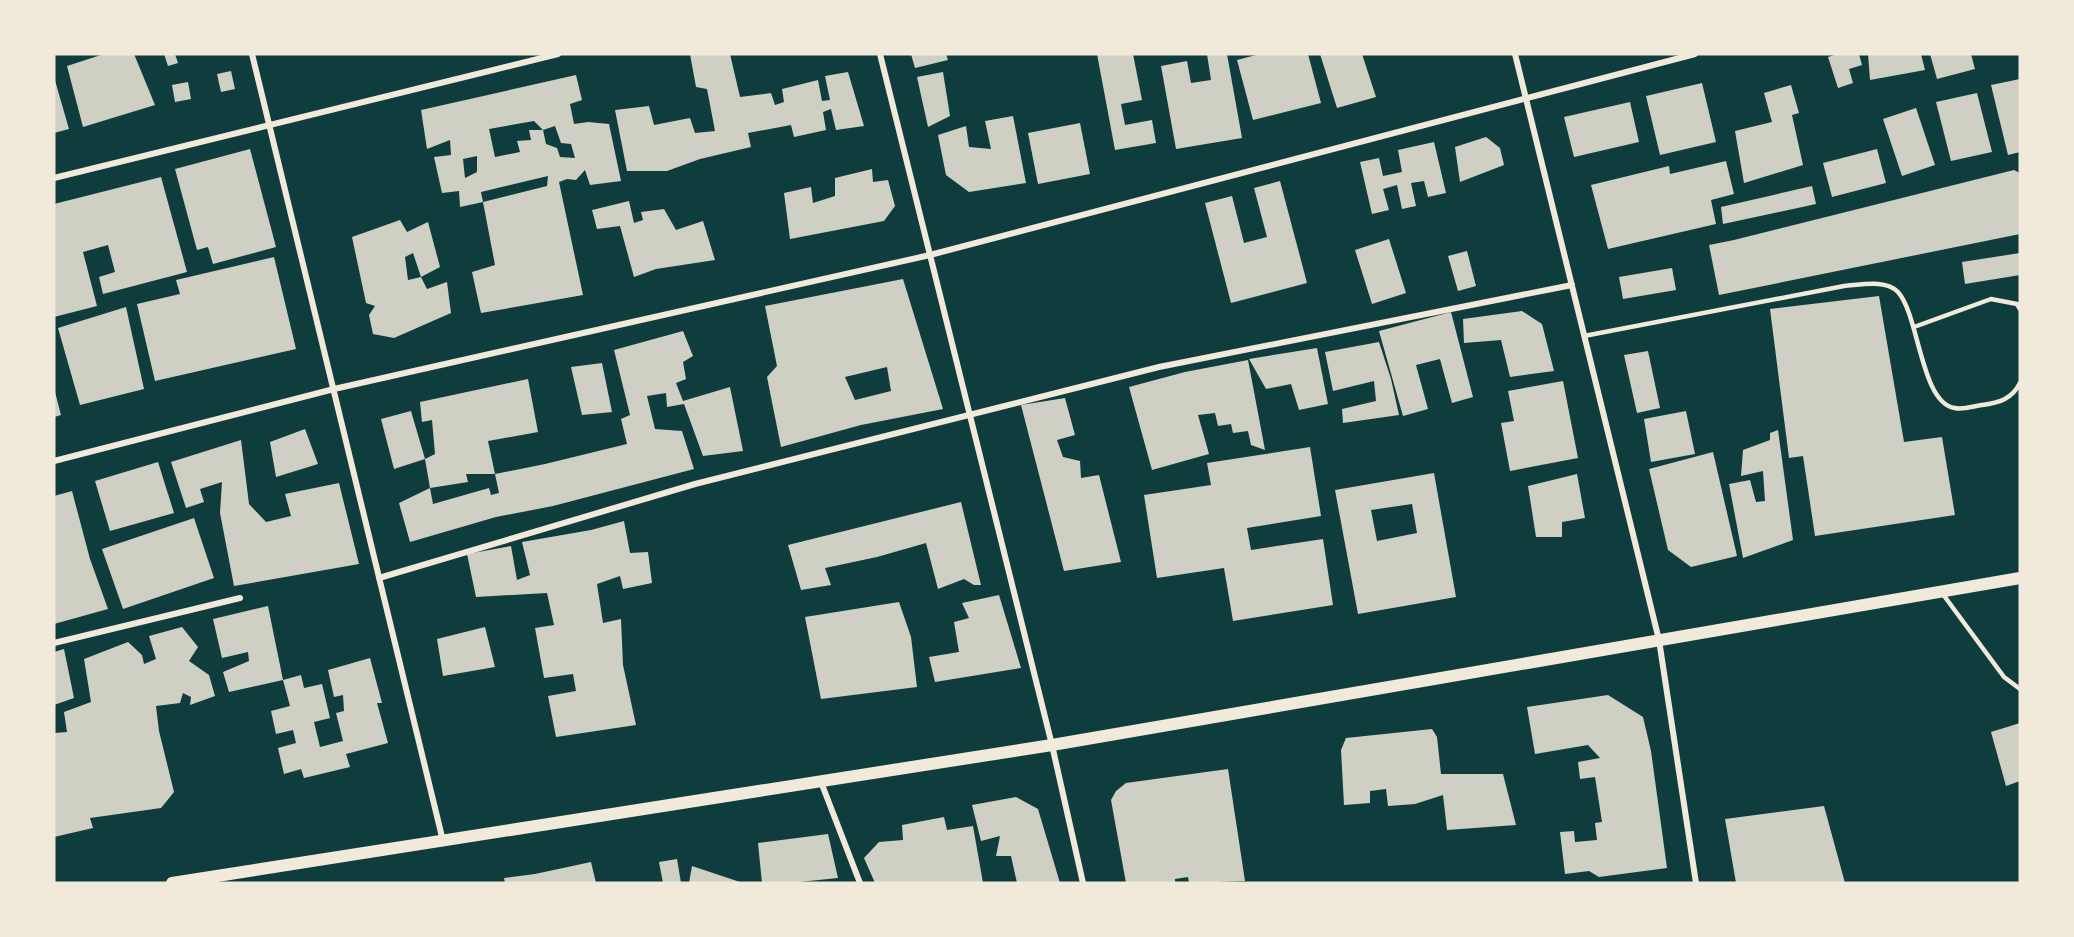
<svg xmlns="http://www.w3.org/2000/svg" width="2074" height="937" font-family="Commissioner,sans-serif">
  <rect width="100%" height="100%" fill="#0f3d3e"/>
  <g fill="#cfcfc3" fill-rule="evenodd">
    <path d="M104,54H134L155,105L83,127L67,66Z"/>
    <path d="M164,54H175L178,63L168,66Z"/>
    <path d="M690,54H730L740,97L771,93L775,105L784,102L782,89L818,80L822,101L830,100L825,76L848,72L864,126L836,130L831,109L823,112L826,130L794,137L791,125L748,133L751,147L700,159L667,171H627L615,110L649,106L654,125L690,118L695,133L715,131L707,89L696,87Z"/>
    <path d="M911,54H946L948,60L915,68Z"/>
    <path d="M1097,54H1133L1142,100L1121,104L1125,125L1152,120L1156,143L1115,150Z"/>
    <path d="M1207,54H1227L1242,138L1176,149L1161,66L1187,61L1191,83L1211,80Z"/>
    <path d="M1260,54H1308L1321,103L1253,120L1237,60Z"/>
    <path d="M1320,54H1362L1376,97L1337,108Z"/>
    <path d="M1837,54H1859L1862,65L1849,69L1853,83L1838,88L1828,57Z"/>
    <path d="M1868,54H1921L1925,70L1870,80Z"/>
    <path d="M1930,54H1971L1975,69L1937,79Z"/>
    <path d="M231,71L235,89L221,92L217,74Z"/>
    <path d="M943,72L950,116L928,127L917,77Z"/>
    <path d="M576,75L582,100L570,104L574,124L588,122L609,124L621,181L590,185L585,170L576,180L567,179L559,182L583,295L481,313L472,272L495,265L483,202L547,186L548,176L481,192L483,202L460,207L459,191L442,193L434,157L451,155L450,140L427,149L421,110ZM534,121L543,130L555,126L561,143L571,144L575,158L560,157L557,148L546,144L543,130H529L531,140L517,141L520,152L495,157L489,129ZM477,156V172L465,178L463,159Z"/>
    <path d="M54,77L69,129L54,133Z"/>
    <path d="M2020,79V152L2008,155L1991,85Z"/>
    <path d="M188,82L191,99L175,102L172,85Z"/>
    <path d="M1702,83L1716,142L1660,155L1646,96Z"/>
    <path d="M1791,85L1799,113L1792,115L1803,165L1744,183L1735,131L1772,122L1764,93Z"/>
    <path d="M1977,93L1992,152L1951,161L1936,102Z"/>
    <path d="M1630,102L1639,142L1574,157L1564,117Z"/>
    <path d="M1916,108L1935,165L1902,176L1883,119Z"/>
    <path d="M1013,116L1026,183L969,192L946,175L938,135L966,126L969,147L991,149L985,121Z"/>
    <path d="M1080,123L1090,174L1038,184L1028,133Z"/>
    <path d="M1486,137L1500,148L1504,165L1460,182L1455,147Z"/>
    <path d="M1434,142L1446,193L1428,197L1424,181L1411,183L1416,206L1402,209L1397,185L1383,189L1389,210L1372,214L1360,162L1379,158L1383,176L1402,172L1398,150Z"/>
    <path d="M250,149L276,247L213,264L208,247L197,250L175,169Z"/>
    <path d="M1877,149L1886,183L1832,197L1823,163Z"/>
    <path d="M1726,161L1734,194L1711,200L1716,224L1608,249L1591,185L1669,166L1670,174Z"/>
    <path d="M872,169L873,182L888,180L895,206L884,221L790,239L784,193L811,187L813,203L835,196V178Z"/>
    <path d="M2014,170L2020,173V234L1719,295L1709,245L1734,240Z"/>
    <path d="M161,177L187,272L103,294L99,277L115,272L108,245L83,252L97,306L54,317V204Z"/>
    <path d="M1280,181L1307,283L1231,303L1205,203L1232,196L1244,243L1267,237L1254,188Z"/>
    <path d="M1812,186L1816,204L1723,224L1721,207Z"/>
    <path d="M629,201L634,223L643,220L641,212L664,209L676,230L703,221L715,260L656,269L634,277L620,226L597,229L592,210Z"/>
    <path d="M400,220L407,232L428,222L440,267L421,277L413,253L405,257L408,280L421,277L427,289L447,282L451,313L394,338L373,334L369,315L375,306L366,303L352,237Z"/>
    <path d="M1389,239L1406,293L1372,304L1355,250Z"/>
    <path d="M1467,251L1476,286L1458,291L1448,256Z"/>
    <path d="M2020,253V275L1965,284L1962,262Z"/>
    <path d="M274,257L296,349L155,381L137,304L180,294L176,280Z"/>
    <path d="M1672,268L1676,290L1623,299L1619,277Z"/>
    <path d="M903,279L943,409L861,425L781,447L767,377L777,366L765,306ZM887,367L891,391L855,400L845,377Z"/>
    <path d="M1879,296L1904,442L1942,437L1955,515L1815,536L1803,456L1789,458L1770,309Z"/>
    <path d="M126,307L144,389L80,405L58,328Z"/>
    <path d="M1522,311L1542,324L1554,371L1510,377L1501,340L1464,343L1463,319Z"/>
    <path d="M1451,312L1473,397L1452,403L1440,359L1416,365L1428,409L1403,416L1379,331Z"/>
    <path d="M683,331L693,356L683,362L686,379L676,383L683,401L730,387L743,451L703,456L684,404L667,407L666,393L647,396L655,429L682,431L694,469L553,506L496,517L410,542L399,503L430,488L433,504L489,488L491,495L499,493L495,474H466L468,482L430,488L425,459L435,454L432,420L422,422L420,402L528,379L538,432L488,441L495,474L545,464L627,444L621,419L630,415L614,350Z"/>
    <path d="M1379,342L1391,379L1399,415L1343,423L1342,409L1376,401L1374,381L1333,391L1325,352Z"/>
    <path d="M1317,348L1328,404L1299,410L1291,384L1266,389L1249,359Z"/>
    <path d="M1648,351L1660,408L1637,413L1624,355Z"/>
    <path d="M1248,360L1265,450L1251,445L1248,431L1233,433L1231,424L1218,426L1215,413L1198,415L1209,454L1152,470L1129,387L1185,372Z"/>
    <path d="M602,363L612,412L582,415L571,367Z"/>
    <path d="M1563,381L1578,458L1510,471L1501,423L1514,421L1508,391Z"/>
    <path d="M54,388L61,415L54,417Z"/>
    <path d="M1065,398L1075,435L1057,440L1063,457L1080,461L1081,478L1099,475L1121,562L1064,571L1021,405Z"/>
    <path d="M411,411L425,459L394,469L381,419Z"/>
    <path d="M1686,411L1695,454L1651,462L1644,419Z"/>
    <path d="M305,429L318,464L276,477L270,442Z"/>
    <path d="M1778,430L1793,540L1743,558L1729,484L1750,480L1756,502L1765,501L1763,471L1741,476L1743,450L1770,440V433Z"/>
    <path d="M241,440L249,504L266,522L291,516L285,494L339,483L359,564L234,586L220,513L222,482L200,489L204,502L186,508L171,462Z"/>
    <path d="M1310,447L1321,516L1247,528L1251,550L1323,539L1333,605L1233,621L1224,568L1157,578L1144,495L1211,485L1207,463Z"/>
    <path d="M1713,452L1737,556L1691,567L1668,550L1649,469Z"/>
    <path d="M158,462L174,513L110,531L95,481Z"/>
    <path d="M1434,473L1456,597L1358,614L1335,490ZM1412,504L1417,533L1377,541L1371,510Z"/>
    <path d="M1577,474L1585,518L1562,522V537H1536L1528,486Z"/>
    <path d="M72,491L90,559L108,609L54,624V496Z"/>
    <path d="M961,502L981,585H974L964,579L938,589L926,543L877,557L825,568L831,585L801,590L788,545Z"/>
    <path d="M194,518L214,578L123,609L102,549Z"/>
    <path d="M624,521L630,553L648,552L652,583L623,589L620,576L597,584L603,623L621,619L623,665L636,725L556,737L548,696L576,691L573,674L544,678L535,628L554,625L547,593L476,597L467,554L511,546L517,580L530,575L522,542L591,530Z"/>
    <path d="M999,595L1021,668L935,682L929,657L959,652L954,622L969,618L962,603Z"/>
    <path d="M899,602L911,637L917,687L821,699L805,617Z"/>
    <path d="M268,606L283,680L229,692L223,672L249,661L248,652L222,658L213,619Z"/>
    <path d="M182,627L198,647L189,661L209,675L215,696L190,705L191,697L183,693L180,703L156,706L159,731L174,792L161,808L90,818L93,828L54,837V733L67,732L64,712L91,702L84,659L128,642L142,655L144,664L156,659L149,636Z"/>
    <path d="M485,627L495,667L443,676L437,639Z"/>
    <path d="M64,649L74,698L54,705V652Z"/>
    <path d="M370,658L382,703H377L388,743L346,754L350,767L304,778L301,769L284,774L278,748L296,743L293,730L276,734L271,711L290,706L283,680L301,675L304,688L322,684L330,718L314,722L320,747L343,741L336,713L344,711L343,695L334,697L328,670Z"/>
    <path d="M1608,695L1643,717L1651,751L1667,868L1599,877L1589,871L1565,874L1560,832L1574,831L1575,842L1597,840L1595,823L1602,822L1595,777L1580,779L1578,762L1600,758L1588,745L1535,754L1527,707Z"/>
    <path d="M2020,723V781L2006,786L1991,732Z"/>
    <path d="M1432,729L1437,737L1441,774H1503L1516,825L1447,830L1443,795L1415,804L1388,806L1386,789L1370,791V803L1344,805L1341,750L1346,738Z"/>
    <path d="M1228,769L1245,881L1189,883L1188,877L1175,879V883H1126L1111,800L1116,791L1126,783Z"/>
    <path d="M1016,797L1038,809L1060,883H1017L1011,856H996L1000,836L981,841L972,805Z"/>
    <path d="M1824,806L1845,883H1736L1725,819Z"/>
    <path d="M944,817L947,830L973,826L983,883H875L864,858L879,842L903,840L902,825Z"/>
    <path d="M828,834L838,878L789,883H762L758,843Z"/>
    <path d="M677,859L681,883H663L659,862Z"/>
    <path d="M591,862L596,883H505L504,878L535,874Z"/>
    <path d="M692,866L743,883H689Z"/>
  </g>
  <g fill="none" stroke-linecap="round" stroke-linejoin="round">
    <g stroke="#f1e9da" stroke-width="4.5">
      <path d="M1914,327L1991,299L2017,304L2020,309"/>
      <path d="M1584,336L1844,286C1860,285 1886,279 1898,292C1919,315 1921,404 1955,408C1963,410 1974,406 1982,405C1999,403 2012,399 2020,383"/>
      <path d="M1942,593L2004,677L2020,689"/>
    </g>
    <g stroke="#f1e9da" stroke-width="6">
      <path d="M252,54L443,841"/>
      <path d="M880,54L1052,745L1083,883"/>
      <path d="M1515,54L1659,640L1696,883"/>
      <path d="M54,178L558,54"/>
      <path d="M54,461L334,389L930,255L1695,54"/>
      <path d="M379,578L695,484L1159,367L1572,285"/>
      <path d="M54,643L240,598"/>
      <path d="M821,782L860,883"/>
    </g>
    <path stroke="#f1e9da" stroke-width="12" d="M172,883L1052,745L2020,578"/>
  </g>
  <rect width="2074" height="937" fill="none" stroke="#f1e9da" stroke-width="111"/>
</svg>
